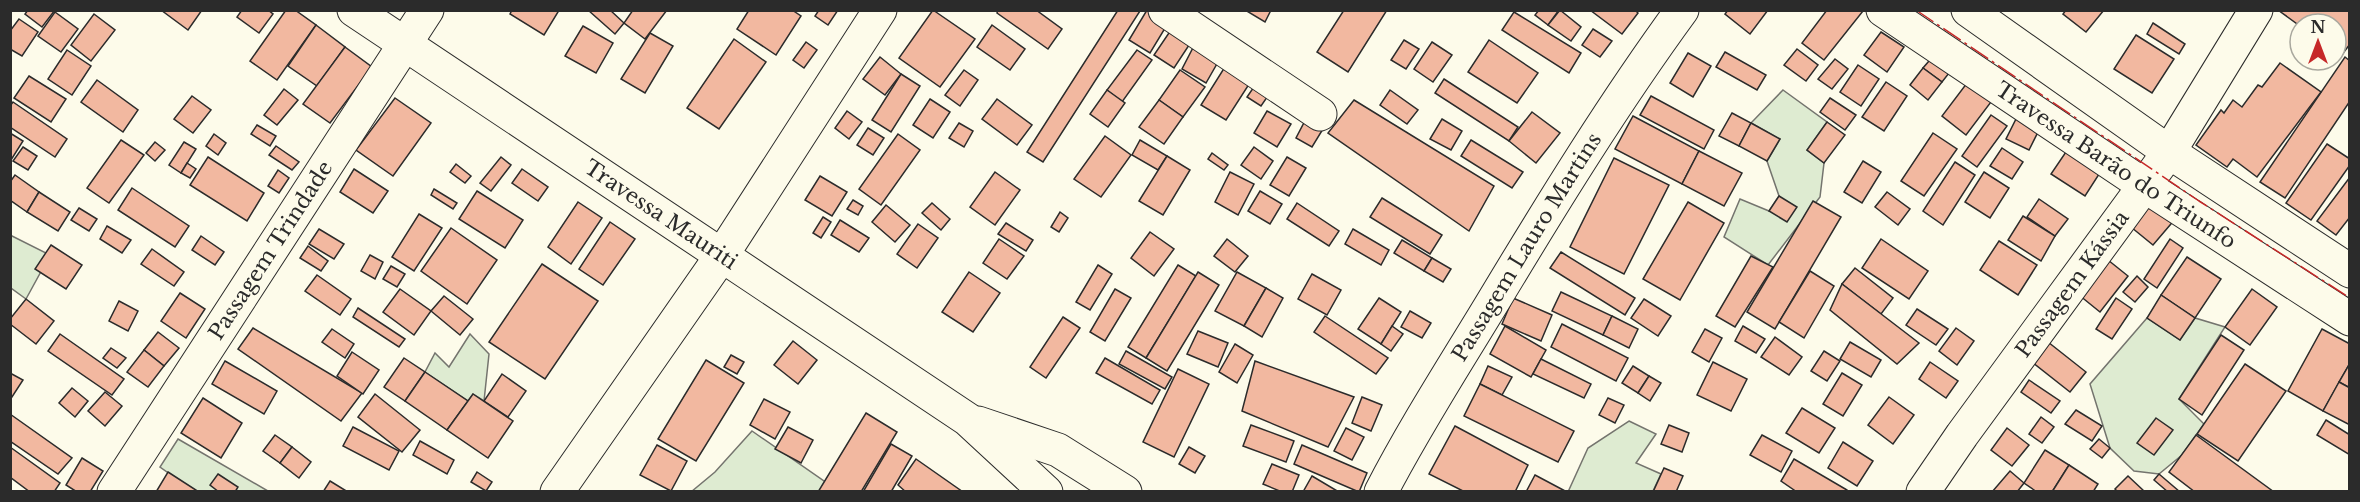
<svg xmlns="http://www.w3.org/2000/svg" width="2360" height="502" font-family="'Libre Baskerville',serif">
  <rect width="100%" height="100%" fill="#fdfbea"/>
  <g fill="#deebd1" stroke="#74746e" stroke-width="1.5">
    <path d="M1783,90L1827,122L1807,150L1824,163L1820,197L1768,265L1724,237L1740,199L1769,211L1779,196L1767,161L1780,139L1751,123Z"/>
    <path d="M10,235L50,255L26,299L11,288Z"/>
    <path d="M2147,318L2180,340L2195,318L2225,327L2179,399L2204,424L2182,455L2159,474L2134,471L2110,448L2090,384Z"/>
    <path d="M470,334L489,354L484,401L473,394L468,401L425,372L435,353L449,367Z"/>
    <path d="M1629,421L1656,434L1636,463L1661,474L1653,491L1568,492L1588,448Z"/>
    <path d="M752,431L834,488L831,492H691L715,472Z"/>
    <path d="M178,439L268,491H194L160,467Z"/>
  </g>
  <g fill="#f2b8a0" stroke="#2b2b2b" stroke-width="1.5">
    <path d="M28,10H55L42,27L25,14Z"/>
    <path d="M161,10H202L188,30Z"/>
    <path d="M242,10H268L273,14L259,33L237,17Z"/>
    <path d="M286,10H295L316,25L277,80L250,61Z"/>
    <path d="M512,10H557L558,12L544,35L510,14Z"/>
    <path d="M588,10H610L624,23L615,34Z"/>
    <path d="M633,10H667L645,39L624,23Z"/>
    <path d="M749,10H792L801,16L776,55L737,29Z"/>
    <path d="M819,10H838L828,25L815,16Z"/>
    <path d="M933,10L975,39L940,87L899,58Z"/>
    <path d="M998,10H1036L1062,29L1048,49L997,13Z"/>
    <path d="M1118,10L1140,11L1043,162L1027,152Z"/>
    <path d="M1147,10H1154L1170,20L1150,53L1129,40Z"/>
    <path d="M1245,10H1271L1265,22Z"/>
    <path d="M1344,10H1387L1348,72L1317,52Z"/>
    <path d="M1539,10H1559L1548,25L1535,15Z"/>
    <path d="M1560,10L1581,27L1571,41L1548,25Z"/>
    <path d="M1590,10H1635L1638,13L1622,34Z"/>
    <path d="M1728,10H1768L1750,34L1725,14Z"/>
    <path d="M1827,10L1863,11L1824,60L1802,43Z"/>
    <path d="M2066,10H2104L2086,32L2063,14Z"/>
    <path d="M2278,10H2350V44L2341,56L2336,53V24H2300V26Z"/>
    <path d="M55,12L78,29L61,52L38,36Z"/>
    <path d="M1514,12L1581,53L1569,73L1502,30Z"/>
    <path d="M94,14L115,30L91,61L71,45Z"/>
    <path d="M19,19L38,32L22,56L10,49V31Z"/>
    <path d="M2153,23L2185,44L2179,54L2147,34Z"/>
    <path d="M1175,24L1195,36L1174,68L1154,55Z"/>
    <path d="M316,25L345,47L317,86L288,66Z"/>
    <path d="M992,25L1025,49L1010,70L977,47Z"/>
    <path d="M583,26L613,43L596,73L565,56Z"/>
    <path d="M1593,29L1612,41L1600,57L1582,45Z"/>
    <path d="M1881,32L1904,47L1887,72L1864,55Z"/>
    <path d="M650,33L673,46L645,93L621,79Z"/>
    <path d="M2136,35L2174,59L2152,93L2114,69Z"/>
    <path d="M734,39L766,62L719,129L687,108Z"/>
    <path d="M1197,40L1222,55L1206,83L1182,69Z"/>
    <path d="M1404,40L1419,49L1406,69L1391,60Z"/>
    <path d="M1489,40L1538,73L1517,103L1468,72Z"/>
    <path d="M806,42L817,50L804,68L793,60Z"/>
    <path d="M1432,42L1452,55L1433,82L1414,69Z"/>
    <path d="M345,47L372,67L330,123L303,104Z"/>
    <path d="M1797,49L1818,65L1806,81L1784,65Z"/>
    <path d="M67,50L91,66L72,95L48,79Z"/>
    <path d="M1137,50L1152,60L1122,102L1107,90Z"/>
    <path d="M1725,52L1766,75L1757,90L1716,67Z"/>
    <path d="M1688,53L1711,66L1693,97L1670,83Z"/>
    <path d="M1935,54L1953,68L1942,82L1923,68Z"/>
    <path d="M880,57L901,74L885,95L863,79Z"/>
    <path d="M2345,57L2350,61V101L2285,198L2260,182Z"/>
    <path d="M1835,59L1848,69L1832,89L1818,79Z"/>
    <path d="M1228,62L1253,78L1226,120L1201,105Z"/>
    <path d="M2280,63L2321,92L2257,177L2233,159L2227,167L2196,145L2221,110L2224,113L2233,100L2242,107L2258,85L2262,87Z"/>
    <path d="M1858,65L1879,79L1861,106L1840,92Z"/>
    <path d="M1923,68L1942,82L1928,100L1910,85Z"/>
    <path d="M964,70L978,80L960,106L945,95Z"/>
    <path d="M1180,70L1205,87L1183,117L1159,100Z"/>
    <path d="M901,74L920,86L891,132L872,120Z"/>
    <path d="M29,76L66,99L51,122L14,98Z"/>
    <path d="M1444,79L1518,127L1509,141L1435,93Z"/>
    <path d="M97,80L138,110L123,132L81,102Z"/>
    <path d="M1258,81L1272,90L1261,106L1247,97Z"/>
    <path d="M1886,82L1907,96L1884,131L1862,117Z"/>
    <path d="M1967,83L1991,102L1966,135L1942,116Z"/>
    <path d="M284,89L298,100L277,125L264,115Z"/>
    <path d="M1107,90L1125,103L1108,127L1090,114Z"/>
    <path d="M1390,90L1418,110L1407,124L1380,105Z"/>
    <path d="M192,96L211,110L193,133L174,119Z"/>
    <path d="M1651,96L1714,130L1704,149L1640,115Z"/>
    <path d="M395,98L431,123L393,176L356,150Z"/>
    <path d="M1830,98L1856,115L1845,130L1820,112Z"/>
    <path d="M930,99L950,112L933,138L913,125Z"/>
    <path d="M997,99L1032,125L1017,145L982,119Z"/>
    <path d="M1159,100L1183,117L1164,144L1139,127Z"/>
    <path d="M1354,100L1494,186L1469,231L1328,133Z"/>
    <path d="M13,102L67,139L55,157L10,127V106Z"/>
    <path d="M847,111L862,122L849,139L835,128Z"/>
    <path d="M1267,111L1291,124L1277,147L1254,133Z"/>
    <path d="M1532,112L1560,133L1536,163L1509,141Z"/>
    <path d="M1732,113L1751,123L1739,146L1719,136Z"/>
    <path d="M2019,113L2042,124L2029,150L2006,139Z"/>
    <path d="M1308,115L1326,124L1312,147L1296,138Z"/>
    <path d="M1991,115L2007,126L1977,167L1962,156Z"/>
    <path d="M1633,116L1699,151L1682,184L1615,149Z"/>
    <path d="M1442,119L1462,131L1451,150L1430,139Z"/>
    <path d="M1827,122L1845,135L1824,163L1807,150Z"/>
    <path d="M959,123L973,131L964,147L949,138Z"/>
    <path d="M1751,123L1780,139L1767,161L1739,146Z"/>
    <path d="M257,125L276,136L270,146L251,134Z"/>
    <path d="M868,128L884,138L873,155L857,145Z"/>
    <path d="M10,133L23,141L11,160H10Z"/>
    <path d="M1933,133L1957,149L1924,196L1901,181Z"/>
    <path d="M214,134L226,143L218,155L206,146Z"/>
    <path d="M898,134L920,150L881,205L859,189Z"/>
    <path d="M1105,136L1131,155L1101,197L1074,179Z"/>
    <path d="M121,140L144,155L109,203L87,188Z"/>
    <path d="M1140,140L1167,156L1158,170L1132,155Z"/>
    <path d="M1471,140L1523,172L1512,188L1461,156Z"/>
    <path d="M155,142L165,150L155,161L146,153Z"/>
    <path d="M184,142L196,149L181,173L169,165Z"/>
    <path d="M2327,144L2350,159V165L2311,220L2286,203Z"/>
    <path d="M276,146L299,162L292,170L269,155Z"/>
    <path d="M2070,146L2103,168L2085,196L2051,174Z"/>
    <path d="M23,147L37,156L28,170L13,161Z"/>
    <path d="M1254,147L1273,161L1261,179L1241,165Z"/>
    <path d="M2002,148L2023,162L2012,179L1990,166Z"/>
    <path d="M1699,151L1742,173L1724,206L1682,184Z"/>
    <path d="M1212,153L1228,165L1224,170L1208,159Z"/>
    <path d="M1167,156L1190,170L1163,215L1139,201Z"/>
    <path d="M208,157L264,193L247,221L190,185Z"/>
    <path d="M501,157L511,165L491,191L480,183Z"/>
    <path d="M1287,157L1306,168L1289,196L1270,185Z"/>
    <path d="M1614,158L1669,185L1624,274L1570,247Z"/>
    <path d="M1863,161L1881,172L1862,203L1844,192Z"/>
    <path d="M1955,162L1975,175L1943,225L1923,211Z"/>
    <path d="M187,163L196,169L190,178L181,173Z"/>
    <path d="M456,164L471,176L465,183L450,172Z"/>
    <path d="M354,169L388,191L373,213L340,192Z"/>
    <path d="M522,169L548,187L538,201L512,183Z"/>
    <path d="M278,170L289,178L279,193L268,186Z"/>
    <path d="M995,172L1020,190L995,225L970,207Z"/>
    <path d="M1230,172L1254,184L1238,215L1215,202Z"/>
    <path d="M1984,172L2009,188L1990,218L1965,202Z"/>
    <path d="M15,175L39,192L27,212L10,200V182Z"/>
    <path d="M820,176L847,192L832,216L805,200Z"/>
    <path d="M2350,177V217L2336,235L2317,221Z"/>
    <path d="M132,188L189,226L175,247L118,210Z"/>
    <path d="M434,189L457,203L453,209L431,195Z"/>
    <path d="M477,191L523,220L505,248L459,219Z"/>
    <path d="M1260,191L1282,204L1270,224L1248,211Z"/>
    <path d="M39,192L70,212L58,231L27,212Z"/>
    <path d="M1887,192L1910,209L1898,225L1875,207Z"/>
    <path d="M2149,195L2176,218L2153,245L2126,223Z"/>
    <path d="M1779,196L1797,207L1787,222L1769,211Z"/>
    <path d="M1382,198L1442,235L1430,254L1370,217Z"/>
    <path d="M2039,199L2068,219L2055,236L2027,217Z"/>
    <path d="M853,200L863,206L858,215L847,209Z"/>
    <path d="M1813,201L1841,217L1775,329L1747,312Z"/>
    <path d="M578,202L602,218L571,264L548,247Z"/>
    <path d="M1688,202L1724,223L1680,300L1643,279Z"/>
    <path d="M932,203L950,219L941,230L922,213Z"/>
    <path d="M1297,203L1339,231L1329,246L1287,219Z"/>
    <path d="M886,205L910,225L895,242L872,222Z"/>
    <path d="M79,208L97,219L89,231L71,220Z"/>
    <path d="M1060,212L1068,218L1059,232L1051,227Z"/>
    <path d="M419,214L442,228L414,271L392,257Z"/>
    <path d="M2023,216L2055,236L2041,261L2008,240Z"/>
    <path d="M823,217L831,222L821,238L813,233Z"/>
    <path d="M840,220L869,238L859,252L831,235Z"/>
    <path d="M610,222L635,239L603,285L579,269Z"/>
    <path d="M1006,223L1033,240L1026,251L998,234Z"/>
    <path d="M918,224L938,238L917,268L897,254Z"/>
    <path d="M107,226L131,240L122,253L100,239Z"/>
    <path d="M451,228L497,260L467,304L421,271Z"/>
    <path d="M319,229L344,244L334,259L309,244Z"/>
    <path d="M1353,229L1389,250L1381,265L1345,244Z"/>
    <path d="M1150,232L1174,249L1154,276L1131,258Z"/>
    <path d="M201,236L224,252L215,265L192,250Z"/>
    <path d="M999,239L1024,256L1007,279L983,263Z"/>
    <path d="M1227,239L1248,256L1235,272L1214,256Z"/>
    <path d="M1881,239L1928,271L1909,299L1862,268Z"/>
    <path d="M2170,239L2183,248L2157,288L2144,279Z"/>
    <path d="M1402,240L1432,258L1424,271L1394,253Z"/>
    <path d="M1999,241L2037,265L2018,295L1980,270Z"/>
    <path d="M51,245L82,265L66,289L35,269Z"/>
    <path d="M308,246L328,261L321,271L300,258Z"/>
    <path d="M152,249L184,272L174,286L141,264Z"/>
    <path d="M1561,252L1635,298L1625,315L1550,268Z"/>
    <path d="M370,255L383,262L375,279L361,271Z"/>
    <path d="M1751,256L1773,267L1735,327L1716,316Z"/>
    <path d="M2103,256L2128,276L2100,312L2074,291Z"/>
    <path d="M2187,257L2221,279L2195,318L2161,295Z"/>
    <path d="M1432,258L1451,269L1443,282L1424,271Z"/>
    <path d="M542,264L598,301L545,379L489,342Z"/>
    <path d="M1098,265L1112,274L1090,310L1076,302Z"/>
    <path d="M1178,265L1196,276L1146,358L1128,347Z"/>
    <path d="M391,266L405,274L397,287L383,279Z"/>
    <path d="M1855,268L1893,298L1881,314L1842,284Z"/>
    <path d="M1810,271L1834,286L1804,338L1779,322Z"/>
    <path d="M969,272L1000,293L973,332L942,312Z"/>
    <path d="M1198,272L1219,285L1167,371L1146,358Z"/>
    <path d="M1237,272L1266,288L1244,326L1215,311Z"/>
    <path d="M1312,274L1341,290L1327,315L1298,299Z"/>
    <path d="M317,275L351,299L340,315L305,291Z"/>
    <path d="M2137,276L2148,287L2135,302L2123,292Z"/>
    <path d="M1842,284L1919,343L1897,364L1830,310Z"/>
    <path d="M1266,288L1283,298L1262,337L1244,326Z"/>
    <path d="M400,289L431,311L414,335L383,312Z"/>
    <path d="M1115,289L1131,298L1105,341L1090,332Z"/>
    <path d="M2252,289L2277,307L2250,345L2225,327Z"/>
    <path d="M1561,292L1612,316L1603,335L1552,311Z"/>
    <path d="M180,293L205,309L186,338L161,321Z"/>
    <path d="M2161,295L2195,318L2180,340L2147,318Z"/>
    <path d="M444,296L473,319L460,335L431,311Z"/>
    <path d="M1379,298L1401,312L1381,344L1358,329Z"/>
    <path d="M1513,298L1552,315L1541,341L1502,324Z"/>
    <path d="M2116,298L2132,309L2112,339L2096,329Z"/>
    <path d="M26,299L54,321L36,344L10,324V319Z"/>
    <path d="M1644,299L1671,316L1658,336L1631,318Z"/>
    <path d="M119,301L138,311L128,331L109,321Z"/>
    <path d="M358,308L405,339L399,347L353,317Z"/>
    <path d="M1917,309L1948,329L1936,345L1906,325Z"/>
    <path d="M1410,311L1431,323L1422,338L1401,327Z"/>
    <path d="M1325,316L1388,358L1376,374L1314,332Z"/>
    <path d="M1612,316L1638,329L1629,348L1603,335Z"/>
    <path d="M1063,317L1080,328L1046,378L1030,367Z"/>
    <path d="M1562,324L1628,358L1616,381L1551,347Z"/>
    <path d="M1392,326L1403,334L1391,351L1381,344Z"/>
    <path d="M1505,326L1546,350L1531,377L1490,354Z"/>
    <path d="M1743,326L1765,339L1756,353L1735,341Z"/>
    <path d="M253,328L362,393L341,421L238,349Z"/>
    <path d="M1956,328L1974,341L1957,365L1939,351Z"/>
    <path d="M332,329L354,344L345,358L322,342Z"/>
    <path d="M1705,329L1722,338L1709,362L1692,352Z"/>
    <path d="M2322,329L2350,344V363L2323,411L2288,391Z"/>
    <path d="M1198,331L1228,343L1218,367L1187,354Z"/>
    <path d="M158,332L179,348L164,366L144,350Z"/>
    <path d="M60,334L124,379L112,395L48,351Z"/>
    <path d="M2221,335L2244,350L2202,415L2179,399Z"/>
    <path d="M1775,337L1802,357L1789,375L1761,357Z"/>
    <path d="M793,341L817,360L798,384L774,365Z"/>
    <path d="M1850,342L1881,360L1871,377L1840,359Z"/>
    <path d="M2048,342L2086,372L2070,392L2032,362Z"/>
    <path d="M1235,344L1253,355L1237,383L1219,372Z"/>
    <path d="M111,348L126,358L117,368L103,358Z"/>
    <path d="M144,350L164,366L148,387L127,372Z"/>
    <path d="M1126,351L1172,377L1165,389L1119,364Z"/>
    <path d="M1824,351L1840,361L1827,381L1811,371Z"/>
    <path d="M352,352L379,370L363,394L337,376Z"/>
    <path d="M731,355L744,362L737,374L724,367Z"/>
    <path d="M404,358L425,372L405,401L384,387Z"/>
    <path d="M1105,358L1160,390L1152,404L1096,373Z"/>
    <path d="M1541,359L1591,384L1584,398L1533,374Z"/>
    <path d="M706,360L744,383L696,461L658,439Z"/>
    <path d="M225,361L277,391L264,414L212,384Z"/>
    <path d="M1255,361L1354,397L1328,447L1242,411Z"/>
    <path d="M1713,362L1747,379L1731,411L1697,395Z"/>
    <path d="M1930,362L1958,381L1946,398L1919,379Z"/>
    <path d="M2350,363V388L2339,382Z"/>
    <path d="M2245,364L2286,391L2238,461L2197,434Z"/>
    <path d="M1488,366L1512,377L1502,395L1480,384Z"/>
    <path d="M1633,366L1649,376L1638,393L1622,383Z"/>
    <path d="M1178,369L1209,384L1174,457L1143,442Z"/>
    <path d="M425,372L468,401L447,430L405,401Z"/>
    <path d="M10,373L23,380L10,400Z"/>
    <path d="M1842,373L1862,385L1843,416L1823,404Z"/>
    <path d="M502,374L526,391L508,417L484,401Z"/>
    <path d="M1649,376L1661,383L1650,401L1638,393Z"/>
    <path d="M2029,380L2060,401L2051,413L2021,392Z"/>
    <path d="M2339,382L2350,388V425L2323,411Z"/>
    <path d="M1480,384L1574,431L1558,462L1464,416Z"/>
    <path d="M72,388L88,401L75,417L59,403Z"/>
    <path d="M105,392L122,406L105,426L88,411Z"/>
    <path d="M375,394L420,430L402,452L358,417Z"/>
    <path d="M473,394L513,421L488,458L447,430Z"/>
    <path d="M1362,397L1382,405L1371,431L1352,423Z"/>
    <path d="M1889,397L1914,415L1893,444L1868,425Z"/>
    <path d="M203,398L242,423L221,458L181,433Z"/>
    <path d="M1608,398L1624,405L1615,423L1599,415Z"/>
    <path d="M764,399L790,412L775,439L750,425Z"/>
    <path d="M1802,408L1835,428L1819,453L1786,433Z"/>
    <path d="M2076,410L2102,426L2092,441L2065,424Z"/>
    <path d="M866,413L897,432L861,492H818Z"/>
    <path d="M10,414L72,458L58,474L10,441Z"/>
    <path d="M2041,417L2054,427L2042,443L2029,434Z"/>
    <path d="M2156,418L2173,430L2154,455L2137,443Z"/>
    <path d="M2326,420L2350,435V455L2317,435Z"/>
    <path d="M1251,425L1294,441L1286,462L1243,446Z"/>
    <path d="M1669,425L1689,433L1682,452L1661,444Z"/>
    <path d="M1455,426L1528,465L1515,492H1465L1429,474Z"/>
    <path d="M353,427L399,451L389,470L343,446Z"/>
    <path d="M788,427L813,440L801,463L775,449Z"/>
    <path d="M1346,428L1364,437L1352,460L1334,451Z"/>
    <path d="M2007,428L2029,445L2012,466L1991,450Z"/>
    <path d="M275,435L292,447L280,463L263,451Z"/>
    <path d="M1762,435L1792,451L1781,472L1750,455Z"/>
    <path d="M2196,435L2274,492H2195L2169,472Z"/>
    <path d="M2099,439L2110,448L2102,458L2090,449Z"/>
    <path d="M420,441L454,460L447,474L413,455Z"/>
    <path d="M1843,442L1873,461L1857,486L1828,468Z"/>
    <path d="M891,444L912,456L891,492H863Z"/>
    <path d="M657,445L687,461L671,491L640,475Z"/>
    <path d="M1302,445L1367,473L1359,492L1294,464Z"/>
    <path d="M10,447L60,483L54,492H30L10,477Z"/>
    <path d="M292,447L311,462L299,478L280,463Z"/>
    <path d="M1189,447L1205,456L1195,473L1179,464Z"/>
    <path d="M2045,450L2069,465L2052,492H2037L2024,483Z"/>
    <path d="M82,458L103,471L90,492H77L66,485Z"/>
    <path d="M916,459L963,492H906L898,485Z"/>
    <path d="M1794,459L1847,490V492H1797L1781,481Z"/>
    <path d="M1272,464L1299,475L1292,492H1282L1263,484Z"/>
    <path d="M2069,465L2098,484L2093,492H2052Z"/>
    <path d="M1664,468L1683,476L1676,492H1653Z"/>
    <path d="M2010,471L2024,483L2017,492H1992Z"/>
    <path d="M168,472L199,492H156Z"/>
    <path d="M477,472L492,482L486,491L471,482Z"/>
    <path d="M218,474L238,487L235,492H219L210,485Z"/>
    <path d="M2159,474L2180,492H2168L2154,480Z"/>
    <path d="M1535,475L1567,492H1526Z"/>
    <path d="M1312,476L1339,492H1303Z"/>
    <path d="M2128,476L2145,492H2118L2115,489Z"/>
    <path d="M330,481L348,492H323Z"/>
  </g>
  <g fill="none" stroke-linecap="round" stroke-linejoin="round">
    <defs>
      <g id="minor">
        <path d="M1165,10L1320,114"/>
        <path id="s1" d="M1883,10L2145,186L2350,319"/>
        <path d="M1968,10L2169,152L2350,271"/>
        <path id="s2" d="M114,492L427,10"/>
        <path d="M557,492L722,255L880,10"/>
        <path id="s3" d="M1381,492C1415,426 1456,363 1494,300C1553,202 1614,103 1682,10"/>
        <path id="s4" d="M1923,492L1962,435L2169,152L2256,10"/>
      </g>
      <g id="major">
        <path id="s5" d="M354,10L967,419L1046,492"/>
        <path d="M978,423L1058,450L1125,492"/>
      </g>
    </defs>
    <use href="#minor" stroke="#2b2b2b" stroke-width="35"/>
    <use href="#major" stroke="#2b2b2b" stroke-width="35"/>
    <use href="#minor" stroke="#fdfbea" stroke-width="33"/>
    <use href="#major" stroke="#fdfbea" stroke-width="33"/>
    <path stroke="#c62828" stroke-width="1.5" stroke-dasharray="21 4.5 3 4.5" stroke-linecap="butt" d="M1916,10L2199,201L2350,298"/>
  </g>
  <g text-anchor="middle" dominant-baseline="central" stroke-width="4.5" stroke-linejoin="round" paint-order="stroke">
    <g font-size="21" fill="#2b2b2b" stroke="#fdfbea">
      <text stroke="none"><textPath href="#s1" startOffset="280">Travessa Barão do Triunfo</textPath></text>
      <text stroke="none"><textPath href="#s5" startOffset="369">Travessa Mauriti</textPath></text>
      <text stroke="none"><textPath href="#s3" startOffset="285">Passagem Lauro Martins</textPath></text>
      <text stroke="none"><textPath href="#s2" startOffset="288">Passagem Trindade</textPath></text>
      <text stroke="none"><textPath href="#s4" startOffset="256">Passagem Kássia</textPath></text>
    </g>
  </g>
  <rect width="2360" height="502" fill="none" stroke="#2b2b2b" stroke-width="24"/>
  <g transform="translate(2318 42)"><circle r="28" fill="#fdfbea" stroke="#a9a89e" stroke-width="1.5"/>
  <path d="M0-4.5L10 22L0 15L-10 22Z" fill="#c62828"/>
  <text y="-9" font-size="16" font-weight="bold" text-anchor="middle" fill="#2b2b2b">N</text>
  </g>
</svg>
